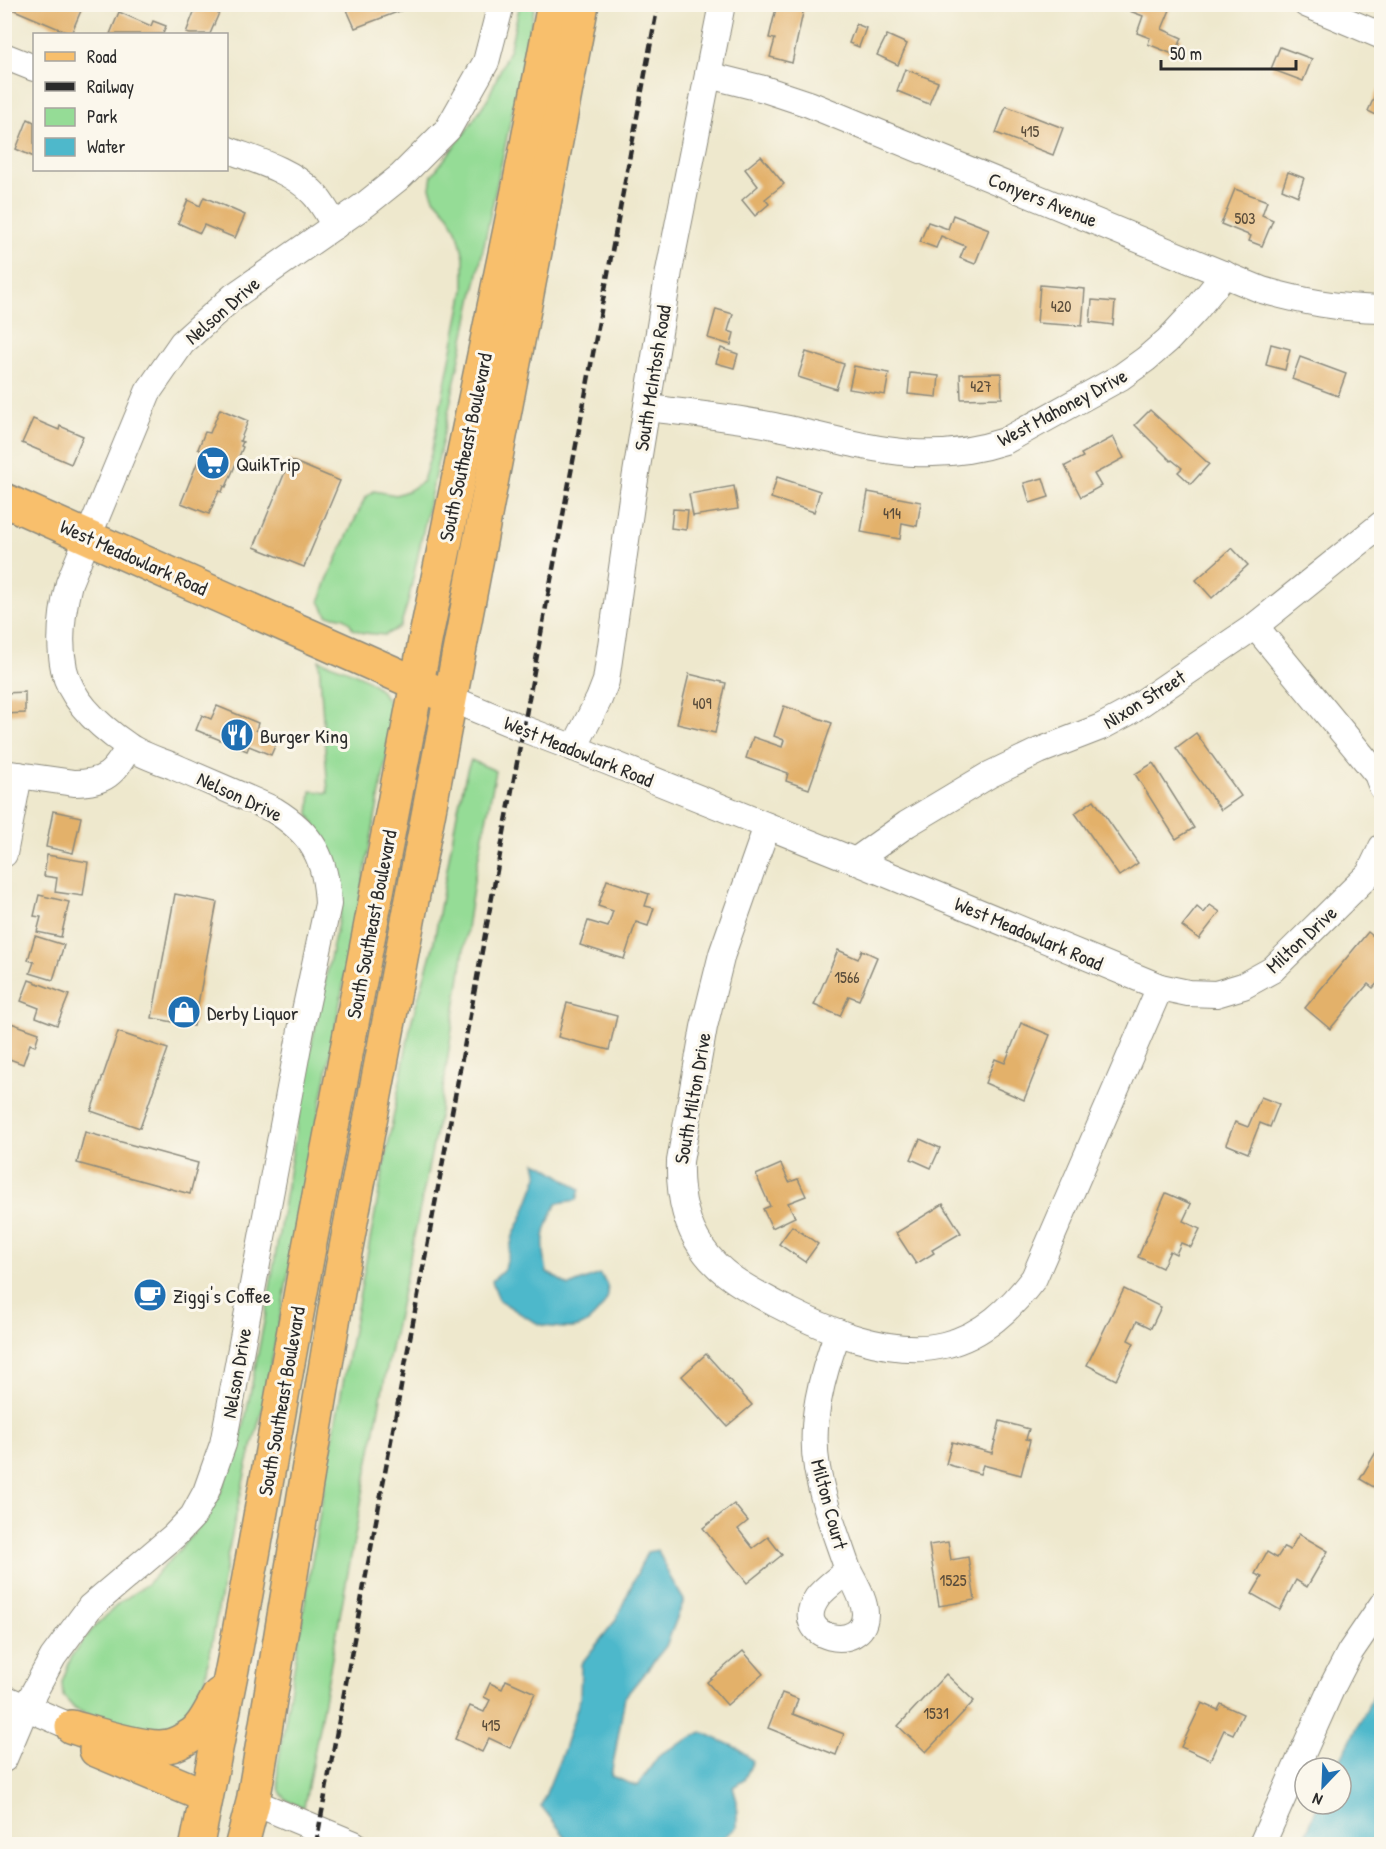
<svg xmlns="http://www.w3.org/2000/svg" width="1386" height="1849" font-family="'Patrick Hand',sans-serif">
  <rect width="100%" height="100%" fill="#fbf7ec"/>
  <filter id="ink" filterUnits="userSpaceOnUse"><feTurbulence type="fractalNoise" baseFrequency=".0167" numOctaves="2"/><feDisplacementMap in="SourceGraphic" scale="12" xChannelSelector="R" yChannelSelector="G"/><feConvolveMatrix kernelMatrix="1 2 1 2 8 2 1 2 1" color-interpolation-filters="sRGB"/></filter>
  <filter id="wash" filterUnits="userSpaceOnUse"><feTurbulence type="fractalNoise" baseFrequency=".008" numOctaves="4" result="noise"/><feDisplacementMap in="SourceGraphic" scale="24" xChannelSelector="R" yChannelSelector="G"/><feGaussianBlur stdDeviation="1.35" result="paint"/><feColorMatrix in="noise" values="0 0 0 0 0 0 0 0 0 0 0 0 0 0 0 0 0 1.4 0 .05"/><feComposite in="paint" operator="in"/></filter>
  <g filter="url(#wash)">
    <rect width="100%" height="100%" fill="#eee8cd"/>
    <g fill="#95dc96" stroke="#608460" stroke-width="1.5">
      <path d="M520,4L535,5L408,602L400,627L385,635L364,633L353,629C346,614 341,618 327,615L320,601L327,580L365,498L374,491L396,495L410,490L423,481L431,454L464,290V257L459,237L449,215L434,198L430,188L432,175L464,134L488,98L510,48Z"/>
      <path d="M319,660C352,673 392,680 393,724L263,1407L246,1469L228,1553L203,1693L188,1726L139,1736L75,1709L63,1696L62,1682L72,1655L91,1631L118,1604L147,1584L174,1556L199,1527L221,1492L244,1425L266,1312L307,1064L342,904L341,880L328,847L309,815L311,791L328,793Z"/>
      <path d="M471,760L496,771L475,875L439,1116L380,1402L304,1807C279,1802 276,1788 278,1764L330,1452L411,1023L433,947L457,813L467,770Z"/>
    </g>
    <g fill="#4eb8cb" stroke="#3c727b" stroke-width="1.5">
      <path d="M535,1162L545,1166L580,1189L577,1200L557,1203C542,1232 541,1241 547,1272L569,1286L599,1274C605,1279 609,1286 608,1295C607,1304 590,1323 581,1326C574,1329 561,1328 553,1327C534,1326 515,1309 499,1300L492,1281L505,1269L513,1236L524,1213L538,1176Z"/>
      <path d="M658,1550L670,1577L684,1600L666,1646L625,1697L611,1776L637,1786L660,1754L702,1732L739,1749L753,1761L744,1780L733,1787L737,1801V1827L715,1844H571L541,1806L564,1749L580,1699L581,1664L615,1621L647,1552Z"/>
      <path d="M1381,1681V1844H1302L1318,1804H1341V1768H1336Z"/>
    </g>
    <g id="blocks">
      <g fill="#e3b16a">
        <path d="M14,4H80L83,6L71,34L12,9Z"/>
        <path d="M197,4L219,13L210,34H190L186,33Z"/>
        <path d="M335,4H416V5L355,28L347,10Z"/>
        <path d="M777,4H789L804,8L792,63L770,57L775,39L769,38Z"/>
        <path d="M1133,5H1172L1162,29L1182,38L1175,55L1148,44L1150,38L1137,33L1143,16L1130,11Z"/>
        <path d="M119,12L151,26L153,21L166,26L163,34H110Z"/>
        <path d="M856,24L866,28L859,47L849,43Z"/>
        <path d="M887,35L907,44L898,65L877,55Z"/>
        <path d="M1280,47L1312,59L1303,81L1271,69Z"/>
        <path d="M905,69L938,82L929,104L897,91Z"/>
        <path d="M1378,89L1382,91V118L1368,111Z"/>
        <path d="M1006,106L1063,128L1053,155L996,133Z"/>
        <path d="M28,119L34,122V157L16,149Z"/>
        <path d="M761,156L784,184L765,199L769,204L755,216L742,200L758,186L745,169Z"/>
        <path d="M1288,172L1304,178L1298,196L1282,189Z"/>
        <path d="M1235,189L1267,201L1262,215L1273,220L1262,246L1249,241L1251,236L1221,224Z"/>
        <path d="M204,197L245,215L235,238L204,225L200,233L178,223L188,200L200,206Z"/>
        <path d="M953,215L989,229L975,264L960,258L965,246L941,236L936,248L920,242L928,222L948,229Z"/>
        <path d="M1040,285L1085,289L1082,326L1037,323Z"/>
        <path d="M1092,300L1115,302L1113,325L1090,322Z"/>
        <path d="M716,309L733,314L728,331L734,333L731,345L708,338Z"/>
        <path d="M1271,344L1290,349L1285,370L1266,365Z"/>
        <path d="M721,348L738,354L734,368L716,363Z"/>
        <path d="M806,352L844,364L836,389L798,377Z"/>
        <path d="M1300,357L1346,374L1338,396L1292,379Z"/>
        <path d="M854,366L889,373L885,395L849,389Z"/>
        <path d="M910,373L939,376L937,397L908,394Z"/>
        <path d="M1001,373L1002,398L961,399L960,374Z"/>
        <path d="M220,409L248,421L240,441L243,442L241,446L243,447L226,487L224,486L222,492L219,491L209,514L181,503L202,451L198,449L205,432L210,433Z"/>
        <path d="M1150,410L1209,464L1191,484L1178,472L1182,468L1172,460L1171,461L1135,425Z"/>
        <path d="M33,419L59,430L60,426L83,436L71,464L22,443Z"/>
        <path d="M1113,437L1124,458L1094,474L1101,486L1081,497L1065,466L1083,457L1081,454Z"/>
        <path d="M290,460L340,481L304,567L254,547Z"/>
        <path d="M777,477L820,491L814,512L771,498Z"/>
        <path d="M1043,478L1049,497L1030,503L1024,483Z"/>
        <path d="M734,486L738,509L693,516L689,494Z"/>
        <path d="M868,492L921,502L917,526L902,523L900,539L861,532Z"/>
        <path d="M673,509L688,510L686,530L671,528Z"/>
        <path d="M1232,548L1248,565L1212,598L1196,580Z"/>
        <path d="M689,674L726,683L715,733L677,724Z"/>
        <path d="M25,692V713L4,714V693Z"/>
        <path d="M217,706L258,723L256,730L278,739L271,755L249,746L247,751L196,730L202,715L211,719Z"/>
        <path d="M784,706L832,723L809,789L786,781L788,773L746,758L753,737L782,747L784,740L774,736Z"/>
        <path d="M1196,733L1241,796L1221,810L1176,748Z"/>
        <path d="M1153,763L1194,828L1176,839L1135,774Z"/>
        <path d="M1094,800L1138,863L1119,876L1075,813Z"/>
        <path d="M53,811L81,817L73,853L46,847Z"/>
        <path d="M47,855L88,862L83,896L55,892L57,878L44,876Z"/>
        <path d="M607,880L649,894L645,906L654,908L648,926L636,922L624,959L580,945L588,921L608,927L613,911L598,906Z"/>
        <path d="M175,894L217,902L194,1026L152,1018Z"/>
        <path d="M39,895L69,902L61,937L37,932L41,917L34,916Z"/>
        <path d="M1210,905L1220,912L1199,939L1182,926L1197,907L1204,913Z"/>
        <path d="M1368,932L1382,943V960L1379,962L1382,964V978L1373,988L1368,984L1330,1029L1305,1008Z"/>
        <path d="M35,936L64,945L53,980L30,973L34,962L28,960Z"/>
        <path d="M838,950L858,959L862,950L877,957L859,1000L849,996L840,1016L814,1005Z"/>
        <path d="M29,980L69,995L57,1025L36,1017L39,1008L21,1001Z"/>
        <path d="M567,1003L617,1016L609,1050L558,1037Z"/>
        <path d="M11,1023L39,1033L35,1046L30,1044L23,1064L4,1057V1038H6Z"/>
        <path d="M1021,1023L1050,1035L1024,1100L985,1083L995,1059L1005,1063Z"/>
        <path d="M118,1032L168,1049L140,1128L91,1111Z"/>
        <path d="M1261,1097L1279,1104L1270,1127L1260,1123L1248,1153L1226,1144L1235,1122L1248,1127Z"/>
        <path d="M85,1132L198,1163L190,1194L77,1163Z"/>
        <path d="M920,1139L940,1148L931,1168L911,1159Z"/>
        <path d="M781,1164L789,1182L798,1179L806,1196L788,1203L795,1217L772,1228L763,1209L770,1206L756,1175Z"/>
        <path d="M1166,1193L1191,1204L1183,1221L1200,1229L1191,1247L1181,1243L1176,1254L1170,1251L1162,1268L1138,1257Z"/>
        <path d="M943,1204L961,1233L932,1250L934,1253L916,1264L896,1233Z"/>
        <path d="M792,1226L818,1244L805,1262L779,1244Z"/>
        <path d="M1124,1289L1161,1307L1151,1328L1137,1321L1128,1340L1134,1343L1116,1380L1087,1365Z"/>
        <path d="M706,1354L752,1405L727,1426L682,1376Z"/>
        <path d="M1000,1421L1029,1429L1026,1439L1030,1440L1021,1475L983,1465L980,1474L946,1464L952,1442L992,1453Z"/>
        <path d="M1382,1442V1492L1360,1479Z"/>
        <path d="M734,1504L748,1521L738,1529L753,1548L768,1537L782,1555L747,1583L703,1528Z"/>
        <path d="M1299,1534L1328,1551L1307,1587L1296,1580L1280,1610L1252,1594L1262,1577L1255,1574L1267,1552L1277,1558L1284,1547L1290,1550Z"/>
        <path d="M948,1542L951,1560L968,1557L975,1600L939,1606L929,1545Z"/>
        <path d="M743,1651L763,1674L727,1705L707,1682Z"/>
        <path d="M946,1674L974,1701L926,1752L898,1726Z"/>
        <path d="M506,1680L535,1693L510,1748L489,1738L482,1752L455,1739L470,1706L484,1712L490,1700L484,1697L490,1683L502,1689Z"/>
        <path d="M782,1693L798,1699L793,1714L844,1734L836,1755L768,1728Z"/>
        <path d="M1202,1703L1218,1710L1221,1704L1243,1714L1233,1734L1224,1730L1210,1760L1181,1747Z"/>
      </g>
    </g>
  </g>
  <g filter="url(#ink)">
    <use href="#blocks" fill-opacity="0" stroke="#8c8a7c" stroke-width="1.5"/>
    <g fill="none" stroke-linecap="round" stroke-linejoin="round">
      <defs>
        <g id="minor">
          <path d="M1306,4L1382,36"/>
          <path d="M4,56L34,68"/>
          <path d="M708,75L764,89L809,104L1262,290C1304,302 1338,308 1382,309"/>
          <path d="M226,149C254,160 289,169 311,191C321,200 328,214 335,226"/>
          <path d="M647,408C689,413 732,417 774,426C858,443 919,469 1005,441L1121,377L1146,359L1168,340L1195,311L1225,274"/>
          <path d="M1255,626L1377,774L1382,787"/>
          <path d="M449,698L524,729L574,748L855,861L1160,987L1188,993L1216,994L1243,986L1272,970L1369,874L1382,847"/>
          <path d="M574,748L599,699L606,681L632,498L669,271L722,4"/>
          <path d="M4,773L74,783C106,783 114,773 129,747"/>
          <path d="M767,826L722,954L704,1027L680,1161C679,1192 684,1222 702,1248C721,1276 750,1290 778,1305C826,1330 890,1358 944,1345C983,1336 1011,1308 1034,1278L1160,987"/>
          <path d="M4,854L19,775"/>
          <path d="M855,861L907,824L989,775L1039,751L1101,727L1127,713L1255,626L1382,524"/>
          <path d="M838,1332C822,1375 809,1422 817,1468C823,1503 837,1537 848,1570C838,1579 824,1588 817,1598C789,1639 864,1655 865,1614C865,1599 854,1583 848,1570"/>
          <path d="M4,1698L72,1727"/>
          <path d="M4,1759L26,1707L53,1657L90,1607L174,1536L193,1516L206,1492L223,1444L302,1025L328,904C326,859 313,834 274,810C241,795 207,781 173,766C158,760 140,755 127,745C102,728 71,701 64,669C58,640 62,611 69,583L148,392L182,343L234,296L366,204L401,176L448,129L486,62L501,4"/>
          <path d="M253,1802L354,1844"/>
          <path d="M1262,1844L1332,1687L1350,1652L1382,1605"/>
        </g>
        <g id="major">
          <path d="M4,500L436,692"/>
          <path d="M72,1727C93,1733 148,1751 168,1746C175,1745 187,1738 193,1734C205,1725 212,1707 219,1695"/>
          <path d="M96,1750L206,1796"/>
          <path d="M197,1844L235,1654L308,1253L426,636L520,181L554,4"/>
          <path d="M242,1844L253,1802L341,1274L582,4"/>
        </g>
      </defs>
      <use href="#minor" stroke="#8c8a7c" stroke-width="28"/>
      <use href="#major" stroke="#8c8a7c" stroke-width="36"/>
      <use href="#minor" stroke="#fff" stroke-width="26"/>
      <use href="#major" stroke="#f8bf6c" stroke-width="33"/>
      <path stroke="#2b2b2b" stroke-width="4.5" stroke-dasharray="9 4.5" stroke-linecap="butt" d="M316,1844L658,4"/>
    </g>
  </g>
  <defs>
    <symbol id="supermarket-disc" viewBox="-11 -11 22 22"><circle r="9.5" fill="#1f6fb2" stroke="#fbf7ec"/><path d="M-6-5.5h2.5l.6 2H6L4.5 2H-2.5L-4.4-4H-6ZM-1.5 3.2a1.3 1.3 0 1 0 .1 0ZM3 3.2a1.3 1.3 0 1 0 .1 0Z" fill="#fff"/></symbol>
    <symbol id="restaurant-disc" viewBox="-11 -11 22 22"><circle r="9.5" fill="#1f6fb2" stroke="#fbf7ec"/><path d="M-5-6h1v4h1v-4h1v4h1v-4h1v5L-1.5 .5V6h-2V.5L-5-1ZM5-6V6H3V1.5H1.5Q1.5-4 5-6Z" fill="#fff"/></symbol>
    <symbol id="shop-disc" viewBox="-11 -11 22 22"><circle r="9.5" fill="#1f6fb2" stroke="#fbf7ec"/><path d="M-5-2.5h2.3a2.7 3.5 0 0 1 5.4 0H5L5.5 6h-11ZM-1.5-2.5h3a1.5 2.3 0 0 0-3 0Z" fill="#fff"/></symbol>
    <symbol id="cafe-disc" viewBox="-11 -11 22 22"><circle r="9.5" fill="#1f6fb2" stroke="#fbf7ec"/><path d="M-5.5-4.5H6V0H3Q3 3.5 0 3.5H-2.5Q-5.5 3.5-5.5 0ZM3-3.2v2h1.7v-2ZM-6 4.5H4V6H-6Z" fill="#fff"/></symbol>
  </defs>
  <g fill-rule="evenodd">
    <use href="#supermarket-disc" x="194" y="444" width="38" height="38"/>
    <use href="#restaurant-disc" x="218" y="716" width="38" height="38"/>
    <use href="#shop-disc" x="165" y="993" width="38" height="38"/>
    <use href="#cafe-disc" x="131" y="1276" width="38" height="38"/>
  </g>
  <g text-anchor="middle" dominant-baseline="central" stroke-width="6" stroke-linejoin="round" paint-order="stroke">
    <g font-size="16" fill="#594c3b">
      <text x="1030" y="131">415</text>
      <text x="1245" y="218">503</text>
      <text x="1061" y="306">420</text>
      <text x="981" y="386">427</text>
      <text x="892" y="513">414</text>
      <text x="702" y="703">409</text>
      <text x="847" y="977">1566</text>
      <text x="953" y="1580">1525</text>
      <text x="936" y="1713">1531</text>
      <text x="491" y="1725">415</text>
    </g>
    <g font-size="20" fill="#2b2b2b" stroke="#fbf7ec">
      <text transform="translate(1043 199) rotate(22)">Conyers Avenue</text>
      <text transform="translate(222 310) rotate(-41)">Nelson Drive</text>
      <text transform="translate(652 378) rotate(-81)">South McIntosh Road</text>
      <text transform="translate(1062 407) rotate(-28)">West Mahoney Drive</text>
      <text transform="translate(465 447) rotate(-78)">South Southeast Boulevard</text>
      <text transform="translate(134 557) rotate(24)">West Meadowlark Road</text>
      <text transform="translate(1144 699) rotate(-32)">Nixon Street</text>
      <text transform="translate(579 751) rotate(22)">West Meadowlark Road</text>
      <text transform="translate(240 796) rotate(25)">Nelson Drive</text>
      <text transform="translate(371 924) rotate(-79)">South Southeast Boulevard</text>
      <text transform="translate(1029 933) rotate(23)">West Meadowlark Road</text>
      <text transform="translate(1301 939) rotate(-43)">Milton Drive</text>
      <text transform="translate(692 1098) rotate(-80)">South Milton Drive</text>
      <text transform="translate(236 1373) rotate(-80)">Nelson Drive</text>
      <text transform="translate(281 1401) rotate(-80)">South Southeast Boulevard</text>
      <text transform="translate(830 1504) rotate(75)">Milton Court</text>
    </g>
    <g font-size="20" fill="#2b2b2b" stroke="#fbf7ec" text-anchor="start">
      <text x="236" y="463">QuikTrip</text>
      <text x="260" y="735">Burger King</text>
      <text x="207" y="1012">Derby Liquor</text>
      <text x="173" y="1295">Ziggi's Coffee</text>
    </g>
  </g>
  <rect width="1386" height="1849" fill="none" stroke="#fbf7ec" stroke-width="24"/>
  <rect x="33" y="33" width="195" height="138" fill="#fbf7ec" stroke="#a8a59f" stroke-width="1.5"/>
  <rect x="45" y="52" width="30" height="9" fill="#f8bf6c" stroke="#a8a59f" stroke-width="1.5"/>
  <text x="87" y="63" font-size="18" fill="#2b2b2b">Road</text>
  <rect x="45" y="82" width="30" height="9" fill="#2b2b2b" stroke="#a8a59f" stroke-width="1.5"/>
  <text x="87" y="93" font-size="18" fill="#2b2b2b">Railway</text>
  <rect x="45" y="108" width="30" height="18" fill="#95dc96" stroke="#a8a59f" stroke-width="1.5"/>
  <text x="87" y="123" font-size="18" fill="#2b2b2b">Park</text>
  <rect x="45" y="138" width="30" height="18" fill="#4eb8cb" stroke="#a8a59f" stroke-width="1.5"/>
  <text x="87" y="153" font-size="18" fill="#2b2b2b">Water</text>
  <g transform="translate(1323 1786) rotate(203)"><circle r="28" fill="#fbf7ec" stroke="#a8a59f" stroke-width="1.5"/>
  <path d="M0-4.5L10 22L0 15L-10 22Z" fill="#1f6fb2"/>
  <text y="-9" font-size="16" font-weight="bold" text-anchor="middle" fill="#2b2b2b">N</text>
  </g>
  <path d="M1161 60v9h135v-9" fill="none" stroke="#2b2b2b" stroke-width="3"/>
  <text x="1170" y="60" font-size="18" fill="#2b2b2b" stroke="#fbf7ec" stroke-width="4.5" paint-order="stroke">50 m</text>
</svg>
